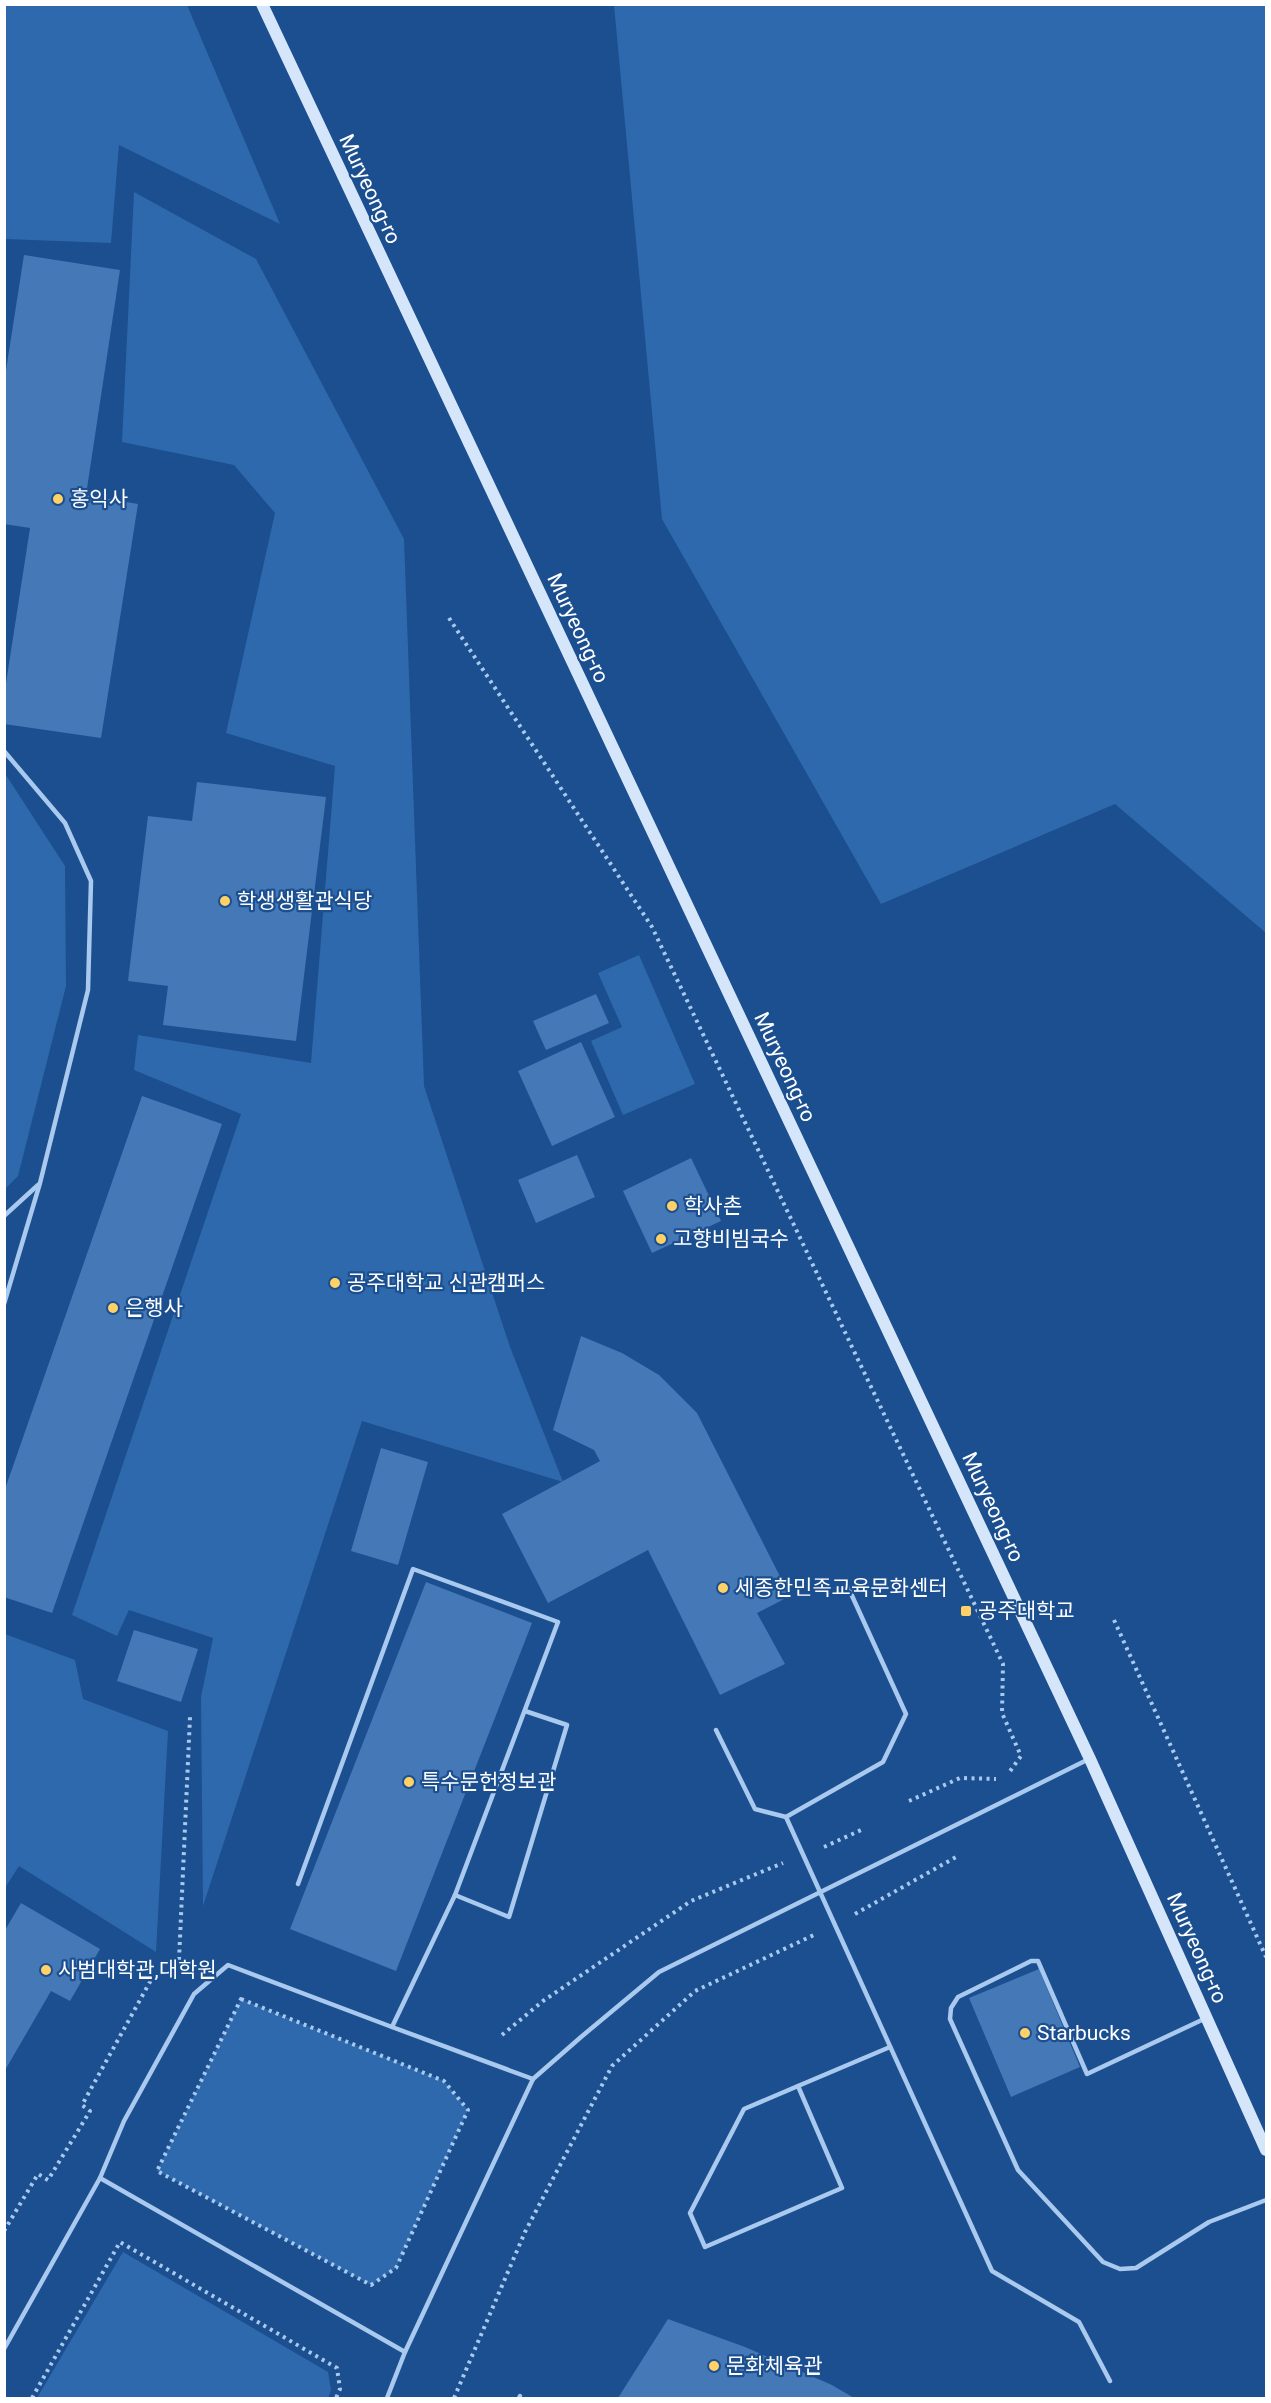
<svg xmlns="http://www.w3.org/2000/svg" width="1271" height="2403" font-family="Roboto,'Noto Sans KR',sans-serif">
  <rect width="100%" height="100%" fill="#1b4f8f"/>
  <g fill="#2e69ad">
    <path d="M5,4L187,5L280,224L119,145L111,243L5,239Z"/>
    <path d="M614,5H1266V933L1115,804L881,904L662,519Z"/>
    <path d="M134,192L256,259L404,539L424,1086L510,1347L563,1482L362,1421L203,1906L201,1697L213,1638L129,1610L117,1636L72,1615L241,1114L134,1070L138,1035L311,1063L335,766L226,733L275,513L234,465L122,442Z"/>
    <path d="M4,772L65,866L66,986L18,1176L5,1189Z"/>
    <path d="M639,955L695,1084L623,1115L591,1041L622,1027L598,973Z"/>
    <path d="M5,1634L75,1660L83,1699L168,1731L156,1952L19,1866L5,1888Z"/>
    <path d="M241,1999L444,2081L468,2110L396,2268L371,2285L157,2171Z"/>
    <path d="M123,2252L328,2372L331,2390L328,2398H37Z"/>
  </g>
  <g fill="#4478b7">
    <path d="M24,255L120,270L86,495L138,504L101,738L4,724V696L30,528L4,524V383Z"/>
    <path d="M197,782L326,797L296,1041L163,1025L168,986L128,981L148,816L192,821Z"/>
    <path d="M596,994L609,1023L546,1050L533,1021Z"/>
    <path d="M581,1042L615,1117L552,1146L518,1071Z"/>
    <path d="M142,1096L222,1124L52,1613L4,1597V1492Z"/>
    <path d="M577,1155L595,1197L536,1223L518,1180Z"/>
    <path d="M691,1158L721,1221L652,1253L623,1191Z"/>
    <path d="M581,1336L622,1353L659,1375L697,1413L790,1596L757,1613L785,1664L720,1695L648,1550L548,1603L502,1514L600,1461L594,1450L553,1430Z"/>
    <path d="M381,1448L428,1462L398,1565L351,1551Z"/>
    <path d="M426,1582L532,1623L396,1971L290,1929Z"/>
    <path d="M134,1630L198,1649L181,1702L117,1681Z"/>
    <path d="M21,1903L100,1949L70,2001L51,1991L4,2072V1932Z"/>
    <path d="M1039,1969L1080,2067L1011,2097L969,1998Z"/>
    <path d="M668,2319L745,2347L832,2385L854,2398H618Z"/>
  </g>
  <g fill="none" stroke-linecap="round" stroke-linejoin="round">
    <g stroke="#a9c9ee" stroke-width="4" stroke-dasharray="3 4.5" stroke-linecap="butt">
      <path d="M449,618L652,927L1003,1664L1002,1713L1021,1756L1008,1774"/>
      <path d="M1114,1620L1266,1957"/>
      <path d="M909,1801L960,1778L996,1779"/>
      <path d="M824,1847L861,1830"/>
      <path d="M855,1914L956,1857"/>
      <path d="M179,1960L190,1717"/>
      <path d="M241,1999L444,2081L468,2110L396,2268L371,2285L157,2171Z"/>
      <path d="M502,2035L543,2001L691,1901L783,1863"/>
      <path d="M4,2231L38,2174L48,2180L90,2111L82,2105L151,1980"/>
      <path d="M32,2398L120,2242L337,2368L340,2389L336,2398"/>
      <path d="M454,2398L525,2232L612,2066L695,1991L816,1934"/>
    </g>
    <g stroke="#a9c9ee" stroke-width="4.5">
      <path d="M4,751L65,823L91,881L88,990L40,1183L4,1304"/>
      <path d="M4,1216L38,1185"/>
      <path d="M848,1587L906,1714L883,1762L786,1817L992,2271L1079,2322L1110,2381"/>
      <path d="M716,1730L755,1809L786,1817"/>
      <path d="M298,1884L413,1569L558,1622L455,1895L392,2027L533,2079"/>
      <path d="M455,1895L509,1917L567,1725L525,1711"/>
      <path d="M1204,2019L1087,2074L1038,1961H1031L958,1997L951,2008L950,2019L1018,2170L1103,2262L1120,2269L1136,2268L1209,2222L1266,2200"/>
      <path d="M798,2086L842,2188L705,2247L690,2213L744,2109Z"/>
      <path d="M798,2086L890,2047"/>
      <path d="M100,2178L124,2121L194,1994L228,1965L392,2027"/>
      <path d="M4,2349L100,2178L405,2352"/>
      <path d="M387,2398L405,2352L533,2079L581,2037L659,1972L1089,1759"/>
      <path d="M519,2398L520,2396"/>
    </g>
    <path stroke="#d6e6fa" stroke-width="12" d="M262,4L1090,1759L1266,2150"/>
  </g>
  <g fill="#ffd166" stroke="#1b4f8f" stroke-width="2">
    <circle cx="58" cy="499" r="6"/>
    <circle cx="225" cy="901" r="6"/>
    <circle cx="672" cy="1206" r="6"/>
    <circle cx="661" cy="1239" r="6"/>
    <circle cx="335" cy="1283" r="6"/>
    <circle cx="113" cy="1308" r="6"/>
    <circle cx="723" cy="1588" r="6"/>
    <rect x="960" y="1605" width="12" height="12" rx="3"/>
    <circle cx="409" cy="1782" r="6"/>
    <circle cx="46" cy="1970" r="6"/>
    <circle cx="1025" cy="2033" r="6"/>
    <circle cx="714" cy="2366" r="6"/>
  </g>
  <g text-anchor="middle" dominant-baseline="central" stroke-width="4.5" stroke-linejoin="round" paint-order="stroke">
    <g font-size="21" fill="#fff" stroke="#1b4f8f">
      <text transform="translate(370 189) rotate(65)">Muryeong-ro</text>
      <text transform="translate(578 628) rotate(65)">Muryeong-ro</text>
      <text transform="translate(785 1067) rotate(65)">Muryeong-ro</text>
      <text transform="translate(993 1507) rotate(65)">Muryeong-ro</text>
      <text transform="translate(1197 1948) rotate(66)">Muryeong-ro</text>
    </g>
    <g font-size="21" fill="#fff" stroke="#1b4f8f" text-anchor="start">
      <text x="70" y="499">홍익사</text>
      <text x="237" y="901">학생생활관식당</text>
      <text x="684" y="1206">학사촌</text>
      <text x="673" y="1239">고향비빔국수</text>
      <text x="347" y="1283">공주대학교 신관캠퍼스</text>
      <text x="125" y="1308">은행사</text>
      <text x="735" y="1588">세종한민족교육문화센터</text>
      <text x="978" y="1611">공주대학교</text>
      <text x="421" y="1782">특수문헌정보관</text>
      <text x="58" y="1970">사범대학관,대학원</text>
      <text x="1037" y="2033">Starbucks</text>
      <text x="726" y="2366">문화체육관</text>
    </g>
  </g>
  <rect width="1271" height="2403" fill="none" stroke="#ffffff" stroke-width="12"/>
</svg>
